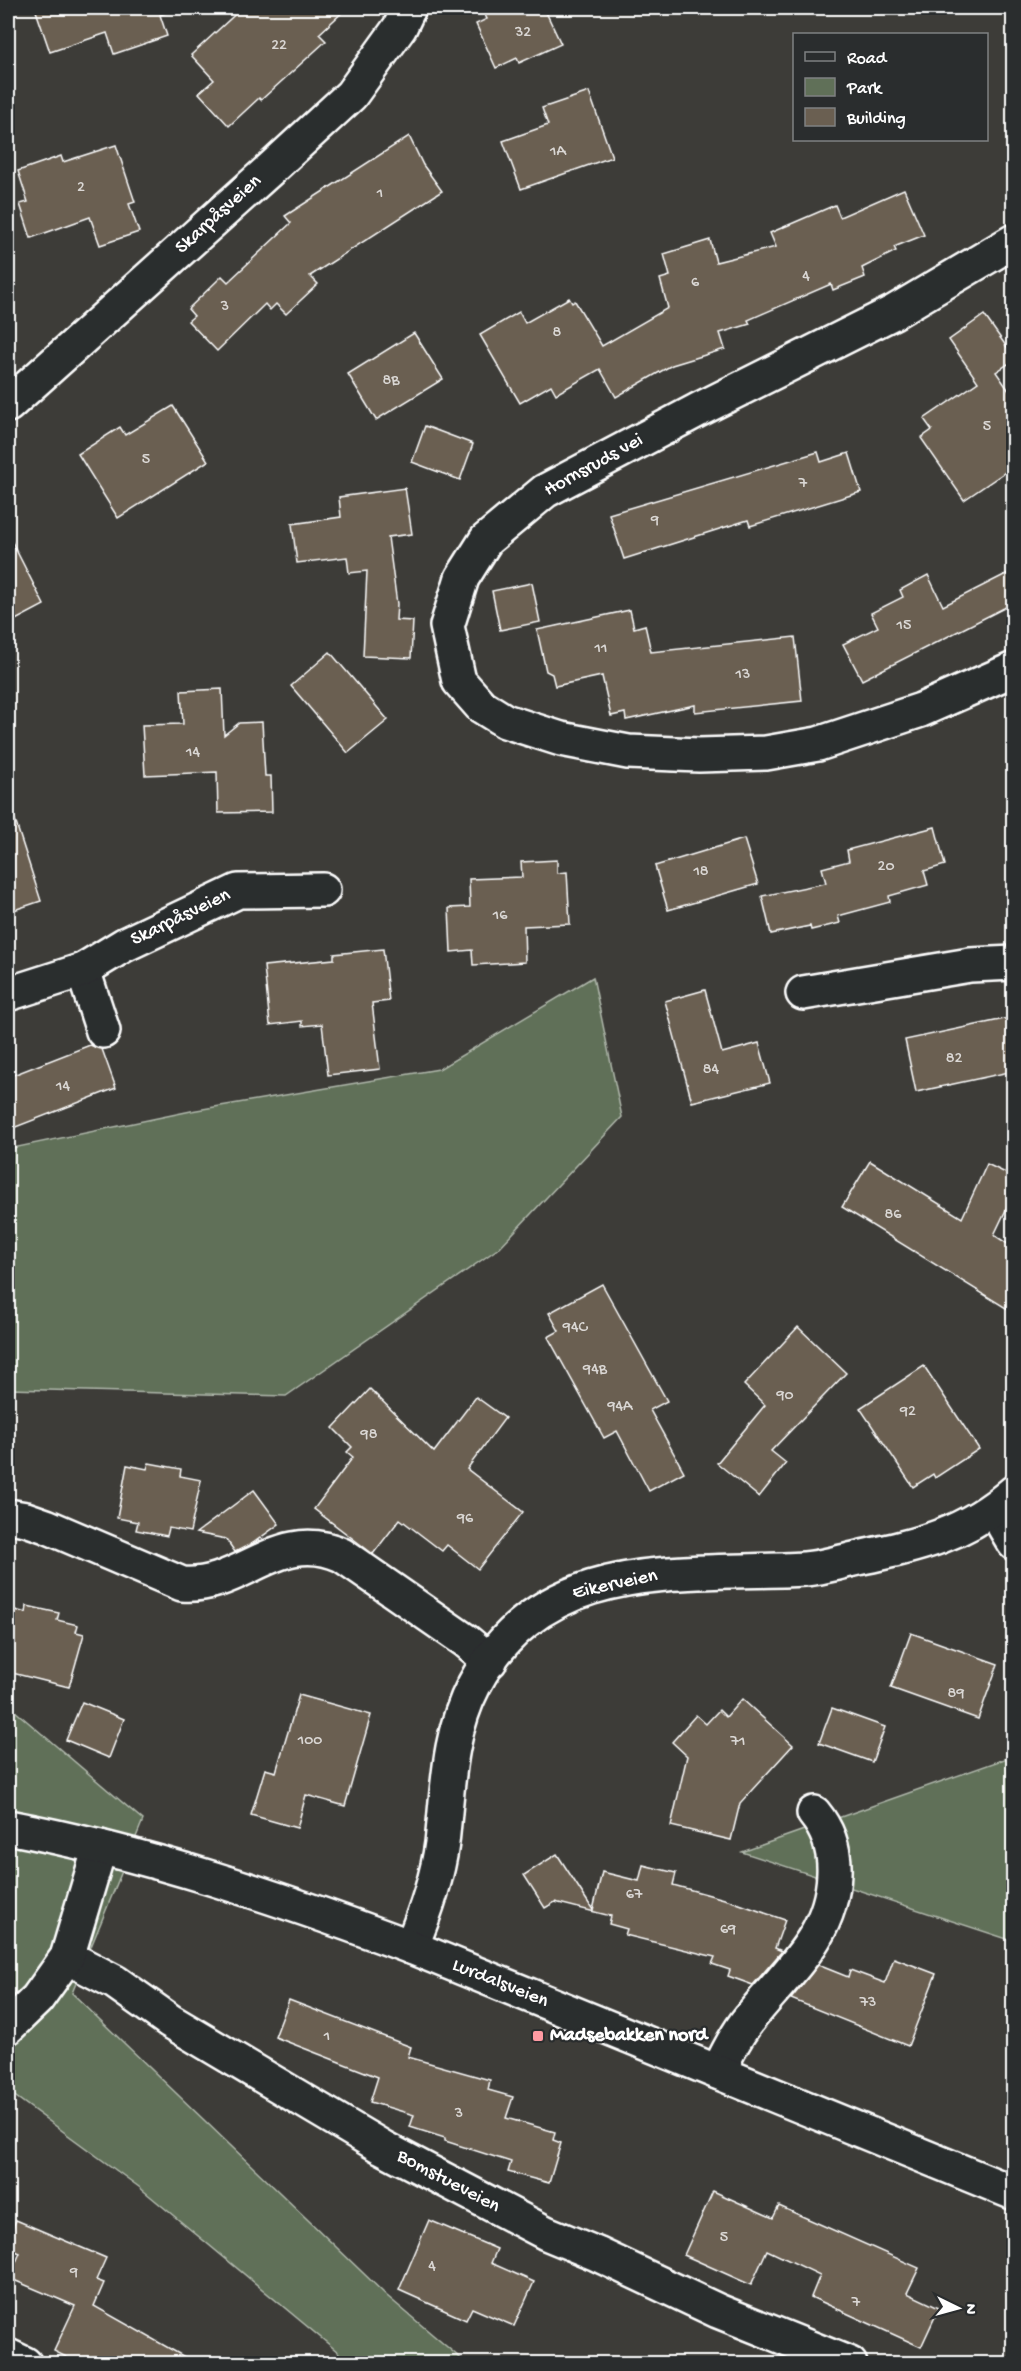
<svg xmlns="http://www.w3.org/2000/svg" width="1021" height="2371" font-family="'Gochi Hand',sans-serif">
  <rect width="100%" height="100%" fill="#3d3c38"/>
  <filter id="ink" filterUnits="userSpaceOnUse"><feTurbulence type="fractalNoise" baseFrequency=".0167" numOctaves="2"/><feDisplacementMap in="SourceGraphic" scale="12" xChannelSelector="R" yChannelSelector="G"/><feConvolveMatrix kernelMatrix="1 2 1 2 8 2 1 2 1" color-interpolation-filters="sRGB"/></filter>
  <g filter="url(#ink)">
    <g fill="#607058" stroke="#b0b8ac" stroke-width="1.5">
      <path d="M593,977L622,1117L499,1248L286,1396L8,1389V1149L191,1111L439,1069Z"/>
      <path d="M8,1705L143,1820L72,1993L387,2296L466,2363H346L338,2352L139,2187L8,2091Z"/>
      <path d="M1013,1756V1941L742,1852Z"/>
    </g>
    <g fill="#6a5f51" stroke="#fff" stroke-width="1.5">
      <path d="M35,8H165L166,13L160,15L167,36L114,54L107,33L50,52Z"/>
      <path d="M242,8H347L319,34L326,41L261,100L259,98L229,126L199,93L214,80L191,55Z"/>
      <path d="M502,8H544L561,44L519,63L517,58L496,68L476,24L487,19L485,15Z"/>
      <path d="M589,92L612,157L521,189L503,141L548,125L542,108Z"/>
      <path d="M409,136L423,165L442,191L310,276L318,284L286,314L276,304L270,310L265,304L217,351L188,321L194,316L188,309L222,276L228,282L291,223L285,216Z"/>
      <path d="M116,145L135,202L129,204L139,232L100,245L90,217L31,238L20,204L28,202L18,171L61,156L63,162Z"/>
      <path d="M904,189L924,235L894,247L896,251L862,268L865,277L833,290L831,284L748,320L750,324L720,333L725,349L672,365L616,397L600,369L556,394L551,385L520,403L480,335L519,312L525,323L569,298L572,303L575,301L602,346L668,308L660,279L670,276L664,254L710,240L716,262L776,247L770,233L835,205L840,217Z"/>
      <path d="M984,315L1014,357V360L996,372L1014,398V466L964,500L921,438L932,430L924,419L978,382L949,340Z"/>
      <path d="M414,333L443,379L376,420L348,374Z"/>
      <path d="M173,406L208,461L118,518L78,454L120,427L125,435Z"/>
      <path d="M425,426L473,444L460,480L412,462Z"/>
      <path d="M818,452L821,462L849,453L861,492L750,526L748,520L624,559L609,514Z"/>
      <path d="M405,488L412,534L388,537L397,604L396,620L413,621L411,658L363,656L367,571L349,573L347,557L297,563L292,524L341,517L339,497Z"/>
      <path d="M8,534L44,605L8,624Z"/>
      <path d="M1014,570V603L862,680L843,644L878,627L871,613L903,597L900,590L928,575L943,606Z"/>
      <path d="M532,583L540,622L500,630L492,591Z"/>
      <path d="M630,610L634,628L645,625L651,652L795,637L802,701L695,712V705L626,720L625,713L611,716L602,676L555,686L552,674L546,671L537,630Z"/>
      <path d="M330,652L388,720L348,753L291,686Z"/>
      <path d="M222,689L224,735L239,723L262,722L265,776H271L272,812L218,813L217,772L145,775L142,725L183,724L181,691Z"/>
      <path d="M14,817L41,901L8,912V818Z"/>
      <path d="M935,827L945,865L924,871L928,885L889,896L890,902L838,916L840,923L811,930L810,926L771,934L762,896L826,883L822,868L849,861L847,850Z"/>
      <path d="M744,839L758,884L668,910L655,866Z"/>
      <path d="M557,860V873L567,872L570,924L524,926L525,962L473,965L472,950L451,952L449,908L470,907L469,879L522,877L521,862Z"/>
      <path d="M383,949L389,1001L372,1003L380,1069L328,1075L322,1024L302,1026V1021L270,1025L264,966L334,959V954Z"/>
      <path d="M705,990L722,1053L759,1043L770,1083L692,1102L665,1001Z"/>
      <path d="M1014,1017V1071L916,1092L905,1040Z"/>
      <path d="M90,1045L102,1049L116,1088L8,1130V1077Z"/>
      <path d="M870,1161L962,1218L987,1164L1014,1177V1193L994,1235L1014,1248V1313L842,1207Z"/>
      <path d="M602,1284L667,1401L650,1410L684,1472L649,1491L617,1431L604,1438L548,1337L559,1331L549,1313Z"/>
      <path d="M798,1327L846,1373L771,1451L786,1463L759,1497L717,1463L765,1405L744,1385Z"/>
      <path d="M924,1366L979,1449L935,1478L933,1474L913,1487L860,1408Z"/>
      <path d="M370,1389L434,1452L476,1397L505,1418L467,1469L523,1512L478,1569L447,1545L442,1551L400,1519L373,1554L314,1509L353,1457L347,1452L352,1447L333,1428Z"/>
      <path d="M149,1463L181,1469L180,1476L201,1480L190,1532L169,1528L167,1536L136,1530L138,1522L117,1518L127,1465L147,1469Z"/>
      <path d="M254,1490L279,1524L253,1543L235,1552L226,1539L196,1533Z"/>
      <path d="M27,1606L59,1613L57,1620L78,1625L76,1632L84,1634L69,1687L8,1672V1608L26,1613Z"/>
      <path d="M911,1633L998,1664L978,1719L891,1688Z"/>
      <path d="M299,1695L371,1715L345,1806L306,1795L297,1828L251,1815L265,1769L276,1772Z"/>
      <path d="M742,1699L793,1745L740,1803L731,1840L671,1826L687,1756L672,1742L696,1715L706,1724L719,1710L726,1717Z"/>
      <path d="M82,1702L124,1719L109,1758L66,1740Z"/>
      <path d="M832,1708L885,1727L872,1762L819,1743Z"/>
      <path d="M557,1854L593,1910L602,1872L639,1881L643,1865L676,1873L673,1885L728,1900L785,1920L775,1948L782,1951L753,1985L728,1976L730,1970L712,1964L715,1957L625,1935L627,1929L609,1924L611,1916L555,1902L545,1908L524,1875Z"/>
      <path d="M894,1958L936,1974L908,2046L791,1999L818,1965L848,1977L850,1970L885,1983Z"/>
      <path d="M289,2000L411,2047L408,2057L490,2080L488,2090L513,2097L506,2118L555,2132L553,2140L561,2143L549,2183L508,2172L511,2162L445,2141V2138L410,2127L414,2115L370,2102L378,2077L275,2037Z"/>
      <path d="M713,2191L773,2218L779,2206L919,2268L907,2293L939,2308L921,2347L811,2297L820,2275L767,2250L751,2285L684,2255Z"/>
      <path d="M16,2220L106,2258L96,2280L104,2283L94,2306L197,2364H80L54,2351L75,2306L9,2278L20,2253L8,2248V2239Z"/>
      <path d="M429,2220L497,2249L491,2263L534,2282L514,2326L472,2308L466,2320L399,2290Z"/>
    </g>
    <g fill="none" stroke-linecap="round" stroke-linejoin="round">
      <defs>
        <g id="minor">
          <path d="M1014,241L894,312L698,410L545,491L486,540L462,578L447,626L459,681L481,706L505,721L561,739L628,752L699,755L766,753L818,744L921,710L1014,669"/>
          <path d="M8,405L276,164L351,95L400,27L409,8"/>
          <path d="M83,970L103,1031"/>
          <path d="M803,993L970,965L1014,963"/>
          <path d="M8,994L83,970L124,945L238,891L323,890"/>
          <path d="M994,1509L1014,1543"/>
          <path d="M8,1516L26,1519L46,1526L182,1584C242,1589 279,1526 342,1555L466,1641L490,1661"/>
          <path d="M411,1947C425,1914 437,1880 442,1843C448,1789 448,1734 474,1685C543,1554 681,1576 804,1569C822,1568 840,1562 858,1558C919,1545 965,1535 1014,1492"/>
          <path d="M67,1957L115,1982L170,2021L382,2147L546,2233L597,2254L718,2311L850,2364"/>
          <path d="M8,2027L37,1999L67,1957L100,1847"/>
          <path d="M718,2072C726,2055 734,2039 745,2024C782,1975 832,1940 834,1873C835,1851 828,1830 814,1813"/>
          <path d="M8,2356L25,2364"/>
        </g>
        <path id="major" d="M8,1827C146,1853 280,1898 411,1947L1014,2193"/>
      </defs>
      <use href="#minor" stroke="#fff" stroke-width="38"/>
      <use href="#major" stroke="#fff" stroke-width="38"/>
      <use href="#minor" stroke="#2a2d2e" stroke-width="33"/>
      <use href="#major" stroke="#2a2d2e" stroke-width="33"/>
    </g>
  </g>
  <rect fill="#ff9aa2" stroke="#2a2d2e" stroke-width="2" x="532" y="2030" width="12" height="12" rx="3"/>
  <g text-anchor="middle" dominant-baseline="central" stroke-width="4.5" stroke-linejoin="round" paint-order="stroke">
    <g font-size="16" fill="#dad7d4">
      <text x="523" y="33">32</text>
      <text x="279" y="46">22</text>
      <text x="558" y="152">1A</text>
      <text x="81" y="188">2</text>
      <text x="380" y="194">1</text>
      <text x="806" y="277">4</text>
      <text x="695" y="283">6</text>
      <text x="225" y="307">3</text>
      <text x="557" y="333">8</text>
      <text x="391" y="381">8B</text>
      <text x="987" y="427">5</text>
      <text x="146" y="460">5</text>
      <text x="803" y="484">7</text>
      <text x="655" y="521">9</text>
      <text x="904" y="626">15</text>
      <text x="601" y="649">11</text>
      <text x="743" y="675">13</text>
      <text x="193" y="753">14</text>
      <text x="886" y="867">20</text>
      <text x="701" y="872">18</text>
      <text x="500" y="916">16</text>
      <text x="954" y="1059">82</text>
      <text x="711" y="1070">84</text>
      <text x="63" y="1087">14</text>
      <text x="893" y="1215">86</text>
      <text x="575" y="1328">94C</text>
      <text x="595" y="1370">94B</text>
      <text x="785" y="1396">90</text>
      <text x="620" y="1407">94A</text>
      <text x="908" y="1412">92</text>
      <text x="369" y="1435">98</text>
      <text x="465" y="1519">96</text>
      <text x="956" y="1694">89</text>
      <text x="310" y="1741">100</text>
      <text x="738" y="1742">71</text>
      <text x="634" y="1895">67</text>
      <text x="728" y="1930">69</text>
      <text x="868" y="2003">73</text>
      <text x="327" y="2037">1</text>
      <text x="459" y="2114">3</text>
      <text x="724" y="2238">5</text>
      <text x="432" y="2267">4</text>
      <text x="74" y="2273">9</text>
      <text x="856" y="2303">7</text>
    </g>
    <g font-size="20" fill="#fff" stroke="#2a2d2e">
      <text transform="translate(219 215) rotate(-42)">Skarpåsveien</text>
      <text transform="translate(594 466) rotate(-29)">Hornsruds vei</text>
      <text transform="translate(181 918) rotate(-26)">Skarpåsveien</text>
      <text transform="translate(615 1585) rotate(-12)">Eikerveien</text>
      <text transform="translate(500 1984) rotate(22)">Lurdalsveien</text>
      <text transform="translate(448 2182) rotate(28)">Bomstueveien</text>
    </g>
    <g font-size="20" font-weight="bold" fill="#fff" stroke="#2a2d2e" text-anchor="start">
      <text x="550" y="2036">Madsebakken nord</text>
    </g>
  </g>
  <rect width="1021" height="2371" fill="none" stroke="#2a2d2e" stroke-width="30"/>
  <rect x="15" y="15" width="991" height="2341" fill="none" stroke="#fff" stroke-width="2" filter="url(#ink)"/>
  <rect x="793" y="33" width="195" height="108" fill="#2a2d2e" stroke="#7f8182" stroke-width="1.5"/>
  <rect x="805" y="52" width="30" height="9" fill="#2a2d2e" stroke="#7f8182" stroke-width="1.5"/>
  <text x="847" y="63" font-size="18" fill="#ffffff">Road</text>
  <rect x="805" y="78" width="30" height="18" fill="#607058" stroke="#7f8182" stroke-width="1.5"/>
  <text x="847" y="93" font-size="18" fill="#ffffff">Park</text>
  <rect x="805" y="108" width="30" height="18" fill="#6a5f51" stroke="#7f8182" stroke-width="1.5"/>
  <text x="847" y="123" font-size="18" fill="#ffffff">Building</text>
  <g transform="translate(958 2308) rotate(95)" stroke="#2a2d2e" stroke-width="4.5" paint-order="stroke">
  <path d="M0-4.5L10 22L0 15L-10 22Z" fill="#ffffff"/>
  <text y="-9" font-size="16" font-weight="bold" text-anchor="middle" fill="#ffffff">N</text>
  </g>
</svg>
